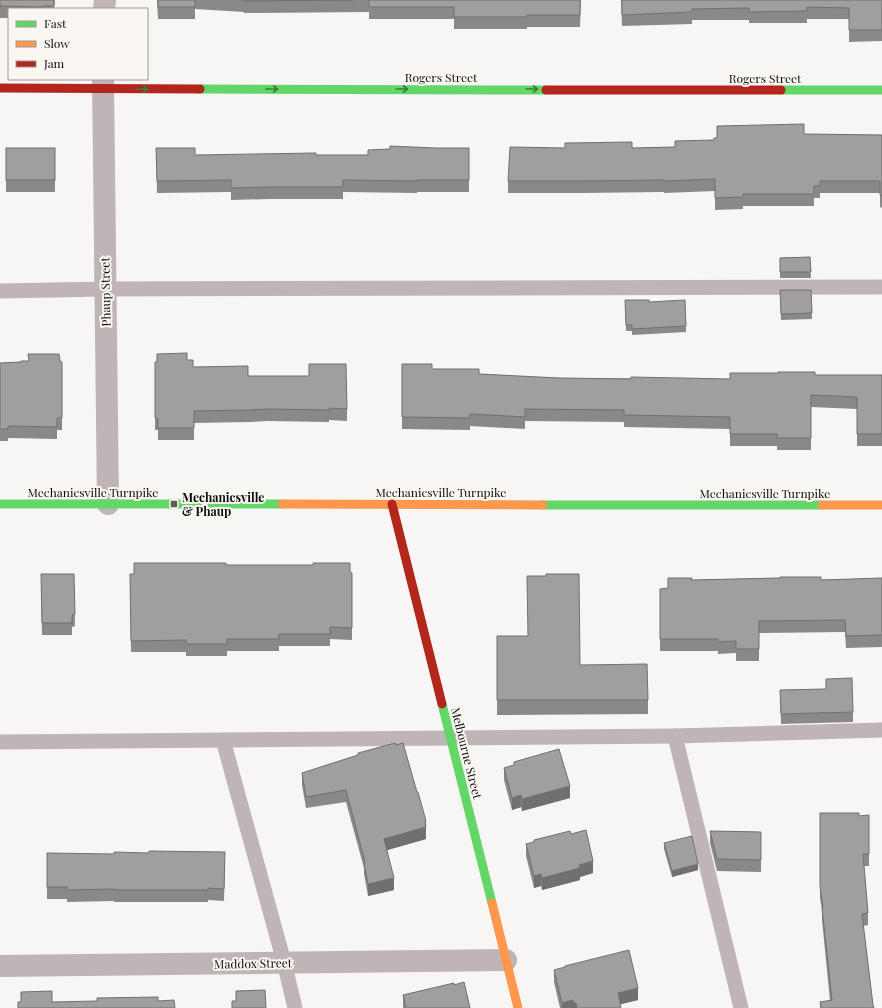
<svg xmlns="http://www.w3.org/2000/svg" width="882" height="1008" font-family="'Playfair Display',serif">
  <rect width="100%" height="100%" fill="#f8f6f4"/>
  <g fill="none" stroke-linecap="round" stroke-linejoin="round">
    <g stroke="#bfb5b6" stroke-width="15">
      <path d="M0,291L105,289L882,287"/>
      <path d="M675,736L741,1008"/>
      <path d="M223,740L284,962L295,1008"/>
      <path d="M0,742L675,736L882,730"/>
    </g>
    <g stroke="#bfb5b6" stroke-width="22">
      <path d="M104,9L105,0"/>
      <path d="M103,79L108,504"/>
      <path d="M0,966L506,960"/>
    </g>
    <g stroke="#63d668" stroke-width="9">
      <path d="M200,89L546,90"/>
      <path d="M781,90H882"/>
      <path d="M0,504H282"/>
      <path d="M543,505H822"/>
      <path d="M442,704L492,903"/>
    </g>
    <g stroke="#ff974d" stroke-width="9">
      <path d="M282,504L543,505"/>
      <path d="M822,505H882"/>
      <path d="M492,903L518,1008"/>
    </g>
    <g stroke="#b3261e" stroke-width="9">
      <path d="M0,88L200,89"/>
      <path d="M546,90H781"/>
      <path d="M392,504L442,704"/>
    </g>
  </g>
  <g fill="#8a8988">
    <path d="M0,0H55L54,9H9V18H0Z"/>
    <path d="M157,0H581L580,27H527V29H454V19H369V12L244,13V12L195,9V19H158Z"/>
    <path d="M621,0H882V41L849,42V19H807V23H749V20H692V24L622,26Z"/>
    <path d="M804,134L882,135V208L880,207V193H820V198H814V206H743V209L715,210V191L664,193V192L581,193H508V181L632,148L675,147L714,140Z"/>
    <rect x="6" y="148" width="49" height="44"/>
    <path d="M156,148L195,155H368L435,148H469V192H417V193L343,192V199H269L231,200V192L157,193Z"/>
    <path d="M810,257L811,278H780V258Z"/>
    <path d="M780,290H811L812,319L781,320Z"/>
    <path d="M625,300L649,302L686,326V332L632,335V331H626Z"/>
    <path d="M187,360L193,367L248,376H309V364L347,409V421L329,420V422L267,421L250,422L194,423V440H158V430H155V362Z"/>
    <path d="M60,361L62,362V430H57V439L8,438V441H0V363Z"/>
    <path d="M402,364L432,369L479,374L559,378L730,379L815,375H882V446H857V409L811,407V450H777V446H730V429L624,427V422L525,421V429L470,426V430L402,429Z"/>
    <path d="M352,573V640L330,639V646H279V651H227V656H186V652H131L130,574Z"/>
    <path d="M74,574L75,626L72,627V635H42L41,586Z"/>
    <path d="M546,576L580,665L648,700V714L497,715V636H528Z"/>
    <path d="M780,578L821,580L882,578V647L846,648L845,632L759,633V661H736V653L718,654V651H660V589L668,588L691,580Z"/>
    <path d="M780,690L853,712V722L781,724Z"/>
    <path d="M358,755L426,825V839L387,850L394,890L368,896L364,874V868L346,802L306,808L302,785V773Z"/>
    <path d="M504,768L570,798L522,811L521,807L512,810L504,780Z"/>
    <path d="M820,813L859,816L869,815V866H864L868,913V925L863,926L873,1005L874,1008H820V1002L830,1001L822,920V910L820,898Z"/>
    <path d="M710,831L761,832V872L717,871L710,843Z"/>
    <path d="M571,834L593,873L580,877V880L542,890L541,886L534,888L526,856V844L534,842V840Z"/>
    <path d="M664,843L698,870L672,877L664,849Z"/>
    <path d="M47,853L225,864L224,901L208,900V902H114V901L67,902V899H47Z"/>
    <path d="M565,966L638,1000L620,1004L621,1008H560L554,982V970L565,968Z"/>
    <path d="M454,985L470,1008H403V995Z"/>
  </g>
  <g fill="#716f6f">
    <path d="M570,786V798L522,811V799Z"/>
    <path d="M521,795V807L512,810V798Z"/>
    <path d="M426,821V839L384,851V839Z"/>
    <path d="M593,861V873L580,877V880L542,890V878L579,865Z"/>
    <path d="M698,864V870L672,877V871Z"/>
    <path d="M541,874V886L534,888V876Z"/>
    <path d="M394,878V890L368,896V884Z"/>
    <path d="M638,988V1000L618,1005V993Z"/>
    <path d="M573,1000V1008H562V1003Z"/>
    <rect x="573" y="1003" width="3" height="5"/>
  </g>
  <g fill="#a19f9e" stroke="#716f6f">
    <path d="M0,0H54V6H43V7L0,6Z"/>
    <rect x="158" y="0" width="37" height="7"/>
    <path d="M242,0H353L244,1V0Z"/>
    <path d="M369,0H580V15H527V17H454V7H369Z"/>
    <path d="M622,0H882V30H849V8L807,7V11L749,12V8L692,9V12L622,15Z"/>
    <path d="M804,124V134L882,135V196L880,195V181H820V186H814V194H743V197L715,198V179L664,181V180L581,181H508L510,147L565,148V143L632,142V148L675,147V141L714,140V138H717V126Z"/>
    <path d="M390,146L435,148H469V180H417V181L343,180V187H269L231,188V180L157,181L156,148H195V155L316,153V155H368V150L390,149Z"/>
    <rect x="6" y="148" width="49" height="32"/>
    <path d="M810,257L811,272H780V258Z"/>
    <path d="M780,290H811L812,313L781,314Z"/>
    <path d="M625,300H649V302L685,300L686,326L632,329V325H626Z"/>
    <path d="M187,353V360H193V367L248,366V376H309V364H346L347,409L329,408V410L267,409L250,410L194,411V428H158V418H155V362H157V354Z"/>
    <path d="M28,354H59L60,361L62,362V418H57V427L8,426V429H0V363L21,362V361H29Z"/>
    <path d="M402,364H432V369H479V374L559,378L631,379V377L730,379V373H778V372H815V375H882V434H857V397L811,395V438H777V434H730V417L624,415V410L525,409V417L470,414V418L402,417Z"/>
    <path d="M134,563H226V565H313V563H350V572L352,573V628L330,627V634H279V639H227V644H186V640L131,641L130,574H134Z"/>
    <path d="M41,574H74L75,614L72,615V623H42Z"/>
    <path d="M546,574H579L580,665L647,664L648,700H497V636H528L527,576H546Z"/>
    <path d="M780,577H821V580L882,578V635L846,636L845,620L759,621V649H736V641L718,642V639H660V589L668,588V578H692L691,580L780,578Z"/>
    <path d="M852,678L853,712L781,714L780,690L826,689V679Z"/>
    <path d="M395,743L396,745L403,743L417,792H418L426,821H425L426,827L384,839L394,878L368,884L364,863L365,862L346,790L306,797L302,773L358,755V753Z"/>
    <path d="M559,749L570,786L522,799L521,795L512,798L504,768L514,765V762Z"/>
    <path d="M820,813H859V816L869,815V854H863L868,913L862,914L873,1005L874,1008H821L820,1002L832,1000L822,908H823L820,886Z"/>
    <path d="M586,830L593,861L579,865L580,868L542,878L541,874L534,876L526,844L534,842V840L570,831L571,834Z"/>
    <path d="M710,831L761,832V860L717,859Z"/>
    <path d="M692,836L698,864L672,871L664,843Z"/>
    <path d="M149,851L225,852L224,889L208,888V890H114V889L67,890V887H47V853L114,854V852L149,853Z"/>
    <path d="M629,950L638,988L618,993L621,1008H577L576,1003H573V1000L562,1003L554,970L565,967V966Z"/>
    <path d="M464,982L470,1008H406L403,995L454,983V985Z"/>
    <path d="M265,990L266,1008H232V1001H236V991Z"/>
    <path d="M52,991V1002L97,1001V998L158,997V1001L174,1000L175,1008H18V1002H21V992Z"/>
  </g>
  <defs><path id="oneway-shaft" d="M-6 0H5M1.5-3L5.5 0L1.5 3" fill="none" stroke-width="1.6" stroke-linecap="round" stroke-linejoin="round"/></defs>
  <g stroke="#3c7b3e">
    <use href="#oneway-shaft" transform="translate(142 89)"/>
    <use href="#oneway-shaft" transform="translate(272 89)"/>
    <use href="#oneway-shaft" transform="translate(402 89)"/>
    <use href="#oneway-shaft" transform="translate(532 89)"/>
  </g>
  <rect fill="#5f5d5c" stroke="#faf6f2" stroke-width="1.5" x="170" y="500" width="8" height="8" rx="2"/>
  <g text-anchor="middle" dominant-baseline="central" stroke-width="4" stroke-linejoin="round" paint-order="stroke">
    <g font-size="12" fill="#0c0b0a" stroke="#faf6f2">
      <text x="441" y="77">Rogers Street</text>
      <text x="765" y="78">Rogers Street</text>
      <text transform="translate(105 292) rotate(-91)">Phaup Street</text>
      <text x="93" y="492">Mechanicsville Turnpike</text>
      <text x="441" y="492">Mechanicsville Turnpike</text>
      <text x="765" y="493">Mechanicsville Turnpike</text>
      <text transform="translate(467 753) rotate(76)">Melbourne Street</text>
      <text transform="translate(253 963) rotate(-1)">Maddox Street</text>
    </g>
    <g font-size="12" font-weight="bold" fill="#0c0b0a" stroke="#faf6f2" text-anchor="start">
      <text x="182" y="497">Mechanicsville<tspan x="182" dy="14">&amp; Phaup</tspan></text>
    </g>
  </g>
  <rect x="8" y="8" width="140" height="72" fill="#faf6f2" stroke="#9b9895"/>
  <rect x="16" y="21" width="20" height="6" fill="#63d668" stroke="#9b9895"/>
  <text x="44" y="28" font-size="12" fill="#0c0b0a">Fast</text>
  <rect x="16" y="41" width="20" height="6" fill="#ff974d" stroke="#9b9895"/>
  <text x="44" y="48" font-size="12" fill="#0c0b0a">Slow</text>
  <rect x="16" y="61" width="20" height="6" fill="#b3261e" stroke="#9b9895"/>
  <text x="44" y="68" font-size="12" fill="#0c0b0a">Jam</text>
</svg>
